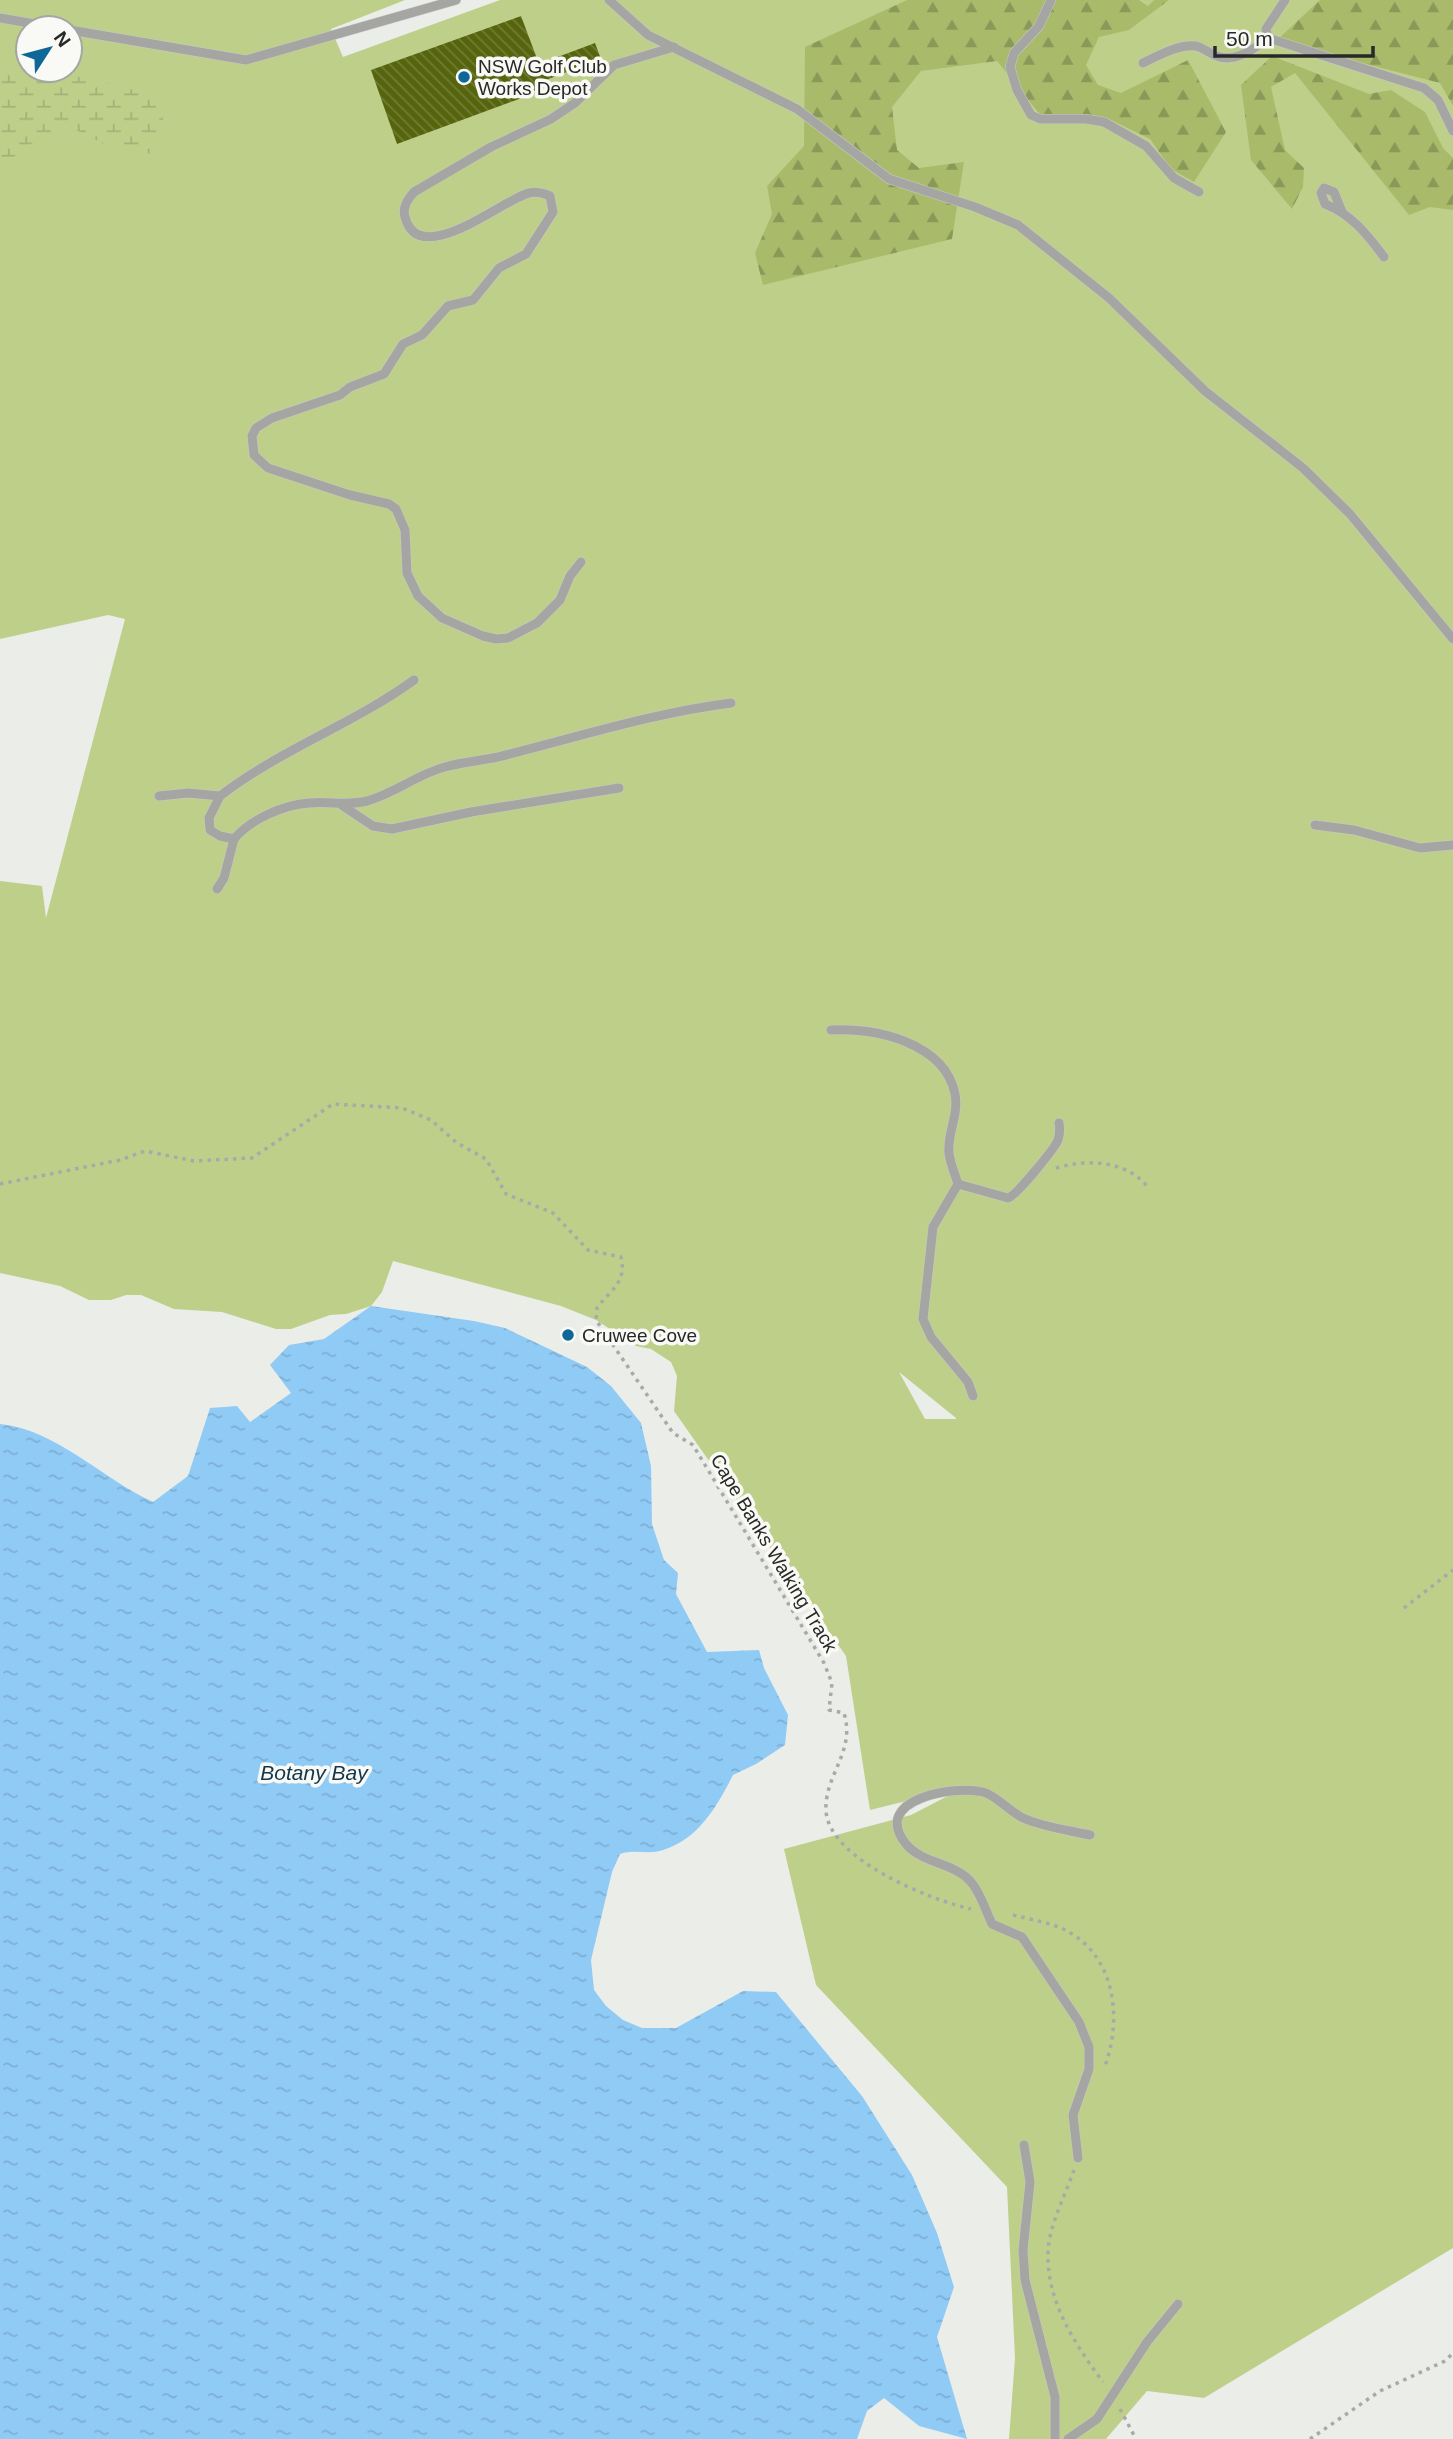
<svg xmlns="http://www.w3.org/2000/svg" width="1453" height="2439" font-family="Helvetica,sans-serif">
  <defs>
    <pattern id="forest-firs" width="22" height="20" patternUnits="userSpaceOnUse" patternTransform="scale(1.75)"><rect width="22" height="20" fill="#a9bb6b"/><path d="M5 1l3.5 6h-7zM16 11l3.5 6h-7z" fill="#8a9858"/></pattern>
    <pattern id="wetland-marsh" width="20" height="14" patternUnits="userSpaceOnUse" patternTransform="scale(1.75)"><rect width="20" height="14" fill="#becf89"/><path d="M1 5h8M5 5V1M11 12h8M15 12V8" fill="none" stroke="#a3b276"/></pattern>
    <pattern id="water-ripples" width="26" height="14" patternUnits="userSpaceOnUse" patternTransform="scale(1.75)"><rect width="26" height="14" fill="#90cbf6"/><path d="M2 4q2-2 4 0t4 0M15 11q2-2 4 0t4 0" fill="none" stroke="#7caed3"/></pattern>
    <pattern id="building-back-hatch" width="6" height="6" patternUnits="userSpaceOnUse" patternTransform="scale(1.75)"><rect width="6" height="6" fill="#56650c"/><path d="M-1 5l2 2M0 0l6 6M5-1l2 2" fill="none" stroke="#707b38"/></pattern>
  </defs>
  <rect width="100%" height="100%" fill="#ebede9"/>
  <path fill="#becf89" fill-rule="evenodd" d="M0,0H405L331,29L343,57L500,0H1453V2248L1204,2398L1147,2391L1106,2439H1009L1015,2358L1007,2187L816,1985L784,1849L911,1815L967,1786L870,1810L846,1656L674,1411L677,1376L671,1362L651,1349L636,1346L596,1320L561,1306L393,1261L382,1292L371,1306L346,1314L330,1315L291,1329H276L222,1312L174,1309L141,1295H126L111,1300H89L60,1286L0,1273V881L42,886L46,918L125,619L108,615L0,639ZM28,28H70V70H28ZM899,1372L956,1418V1419H925Z"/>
  <g fill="url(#forest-firs)">
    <path d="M907,0H1139L1148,6L1154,0H1169L1129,30L1099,37L1086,65L1098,85L1121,93L1188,60L1226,132L1194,182L1171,169L1150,139L1107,118L1042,117L997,61L921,71L892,107L897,150L919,168L964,162L952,239L763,285L755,253L772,214L767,186L804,146L805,47Z"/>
    <path d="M1320,0H1453V106L1440,83L1276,41Z"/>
    <path d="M1272,56L1369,94L1391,90L1425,112L1443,148L1453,158V210L1430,207L1409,215L1295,73L1271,87L1285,150L1304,168L1303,187L1292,209L1251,160L1241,85Z"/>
  </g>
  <path fill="url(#wetland-marsh)" d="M0,70C64,73 107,77 166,103L157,154L120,152L74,129L35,141L0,167Z"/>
  <path fill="url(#water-ripples)" d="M371,1306L474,1321L505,1328L587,1367L611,1386L641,1423L651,1466L652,1524L664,1560L678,1573L676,1594L707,1652L759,1650L764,1668L788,1715L785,1745L756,1764L733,1775C717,1806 699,1839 663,1850C650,1855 635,1849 620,1854L612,1872L591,1960L594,1990L606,2006L623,2020L642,2028H676L743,1991L776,1992L862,2096L912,2175L937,2233L954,2287L937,2337L967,2439L919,2426L884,2398L867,2411L857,2439H0V1424C57,1430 101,1478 153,1502L188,1476L210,1408L237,1406L250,1422L291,1393L270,1365L289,1345L324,1339Z"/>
  <path fill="url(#building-back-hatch)" d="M521,16L539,64L595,43L601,59L546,80L548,86L529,93L530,95L397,144L371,70Z"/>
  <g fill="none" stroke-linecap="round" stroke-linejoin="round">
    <defs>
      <g id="lane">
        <path d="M609,0L648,35L797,109L889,179L975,207L1018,225L1109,298L1205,391L1303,468L1350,514L1453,639"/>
        <path d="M1051,0L1039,26L1014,53L1010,67L1017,90L1031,115L1040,119H1086L1104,122L1146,146L1174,178L1199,192"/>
        <path d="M1285,0L1266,29L1268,38L1424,88L1438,100L1453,131"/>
        <path d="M0,18L58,28"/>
        <path d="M70,30L246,60L456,0"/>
        <path d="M1143,63C1159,55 1179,44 1196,46C1204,48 1210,54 1217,56C1235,63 1254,49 1268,38"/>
        <path d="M1342,212L1334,192L1324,188L1321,193L1325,204C1351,214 1367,234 1384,257"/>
        <path d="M581,562L570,576L560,600L537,623L508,638L496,639L483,636L442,618L418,596L407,573L405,530L396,509L389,504L350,495L268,468L254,455L252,436L256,428L272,418L340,395L350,387L384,374L403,344L422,335L448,306L473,300L499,268L526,254L553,212L550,196C543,193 536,191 529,193C505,198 419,271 405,217C402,207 408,199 414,192L491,147L551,119L575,103L614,65L674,47"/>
        <path d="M159,796L188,793L220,796L209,818L210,830L220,836L234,839L224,878L217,889"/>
        <path d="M220,796C281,749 352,725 414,680"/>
        <path d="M343,806L373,826L392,829L471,812L619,788"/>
        <path d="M1315,825L1354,830L1420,848L1453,845"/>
        <path d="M234,839C251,819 283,805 309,803C330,801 346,806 367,801C395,793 418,774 445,767C463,762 480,761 498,757C575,738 652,713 731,703"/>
        <path d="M831,1030C875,1027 945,1043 955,1094C959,1115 947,1133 949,1153C950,1163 955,1174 958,1184L1008,1198C1016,1196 1055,1148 1058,1140C1060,1134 1060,1129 1059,1123"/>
        <path d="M958,1184L933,1227L923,1319L931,1337L968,1382L973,1396"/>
        <path d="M1024,2145L1030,2182L1023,2250L1025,2280L1055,2397V2439"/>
        <path d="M1078,2158L1073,2115L1089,2069V2047L1079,2022L1022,1937L992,1924C985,1909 979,1888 966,1877C949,1862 922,1863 906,1844C870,1799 954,1785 983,1792C997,1796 1009,1811 1023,1818C1043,1827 1068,1830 1090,1835"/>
        <path d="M1068,2439L1097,2419L1147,2342L1178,2304"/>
      </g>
    </defs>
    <use href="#lane" stroke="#c8cac6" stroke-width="10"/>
    <g stroke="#a8aaa7" stroke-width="3.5" stroke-dasharray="3.5 5" stroke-linecap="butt">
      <path d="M1056,1168C1087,1159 1125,1160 1147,1186"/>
      <path d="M0,1184L120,1160L145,1151L194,1161L252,1158L333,1104L402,1108L431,1120L457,1143L486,1159L506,1194L553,1213L588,1250L621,1257C627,1283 611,1289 597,1308L596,1320L673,1433L693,1445L824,1663L832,1683L829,1710L844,1713C856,1752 824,1775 826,1811C829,1859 930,1900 971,1909"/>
      <path d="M1404,1608L1453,1570"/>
      <path d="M1013,1915C1029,1919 1046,1922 1061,1928C1115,1952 1123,2017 1105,2066"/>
      <path d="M1074,2170C1066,2193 1053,2218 1049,2242C1042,2294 1073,2342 1103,2382"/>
      <path d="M1120,2409L1136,2439"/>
      <path d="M1310,2439L1380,2391L1445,2361L1453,2353"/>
    </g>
    <use href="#lane" stroke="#a5a6a4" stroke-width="9"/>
  </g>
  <g fill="#0f6798" stroke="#f9faf6" stroke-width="2.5">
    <circle cx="464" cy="77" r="7"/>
    <circle cx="568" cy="1335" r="7"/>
  </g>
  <g text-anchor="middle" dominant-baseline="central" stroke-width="7" stroke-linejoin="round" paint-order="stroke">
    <g font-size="19" fill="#282827" stroke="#f9faf6" text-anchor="start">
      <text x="478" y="66">NSW Golf Club<tspan x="478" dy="22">Works Depot</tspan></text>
      <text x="582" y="1335">Cruwee Cove</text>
    </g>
    <g font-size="19" fill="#282827" stroke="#f9faf6">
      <text transform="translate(774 1553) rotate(59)">Cape Banks Walking Track</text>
    </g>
    <g font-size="21" font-style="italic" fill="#14364b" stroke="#f9faf6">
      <text x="314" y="1772">Botany Bay</text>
    </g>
  </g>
  <g transform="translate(49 49) rotate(54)"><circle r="33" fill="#f9faf6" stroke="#a5a6a3" stroke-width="2"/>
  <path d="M0-5L12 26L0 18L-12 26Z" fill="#0f6798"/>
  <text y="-10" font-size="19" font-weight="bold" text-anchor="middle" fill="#282827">N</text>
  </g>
  <path d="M1215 46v10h158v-10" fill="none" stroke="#282827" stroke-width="3.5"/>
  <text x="1226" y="46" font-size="21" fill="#282827" stroke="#f9faf6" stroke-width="5" paint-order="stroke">50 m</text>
</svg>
